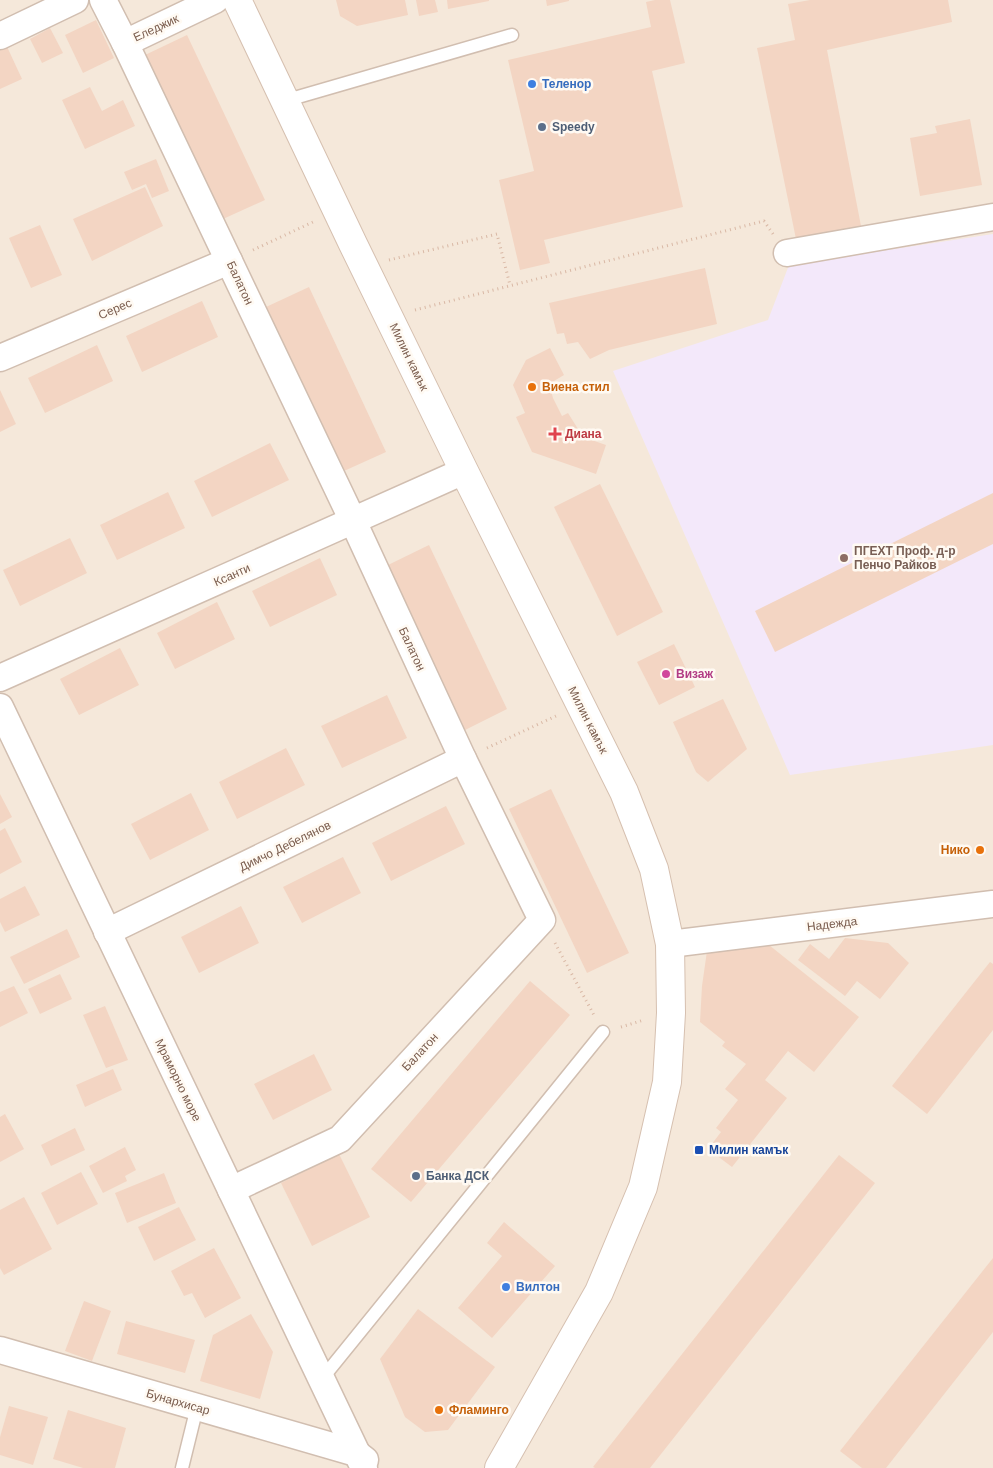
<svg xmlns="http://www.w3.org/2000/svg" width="993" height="1468" font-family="Helvetica,sans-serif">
  <rect width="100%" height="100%" fill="#fdf6ec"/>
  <rect fill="#f5e8da" x="0" y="0" width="993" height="1468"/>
  <path fill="#f3e8fa" d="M993,234V745L790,775L613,371L768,320L789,265Z"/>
  <g fill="#f3d5c3">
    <path d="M336,0H405L408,15L357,26L340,16Z"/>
    <path d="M416,0H435L438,12L419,16Z"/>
    <path d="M447,0H489V1L448,9Z"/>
    <path d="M546,0H569V1L547,6Z"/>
    <path d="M655,0H670L685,63L652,71L683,207L544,240L550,263L520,270L499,180L534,171L508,60L651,27L646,2Z"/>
    <path d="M810,0H948L952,22L827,50L861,226L796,239L757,48L795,40L788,4Z"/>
    <path d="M96,20L114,58L83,73L65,35Z"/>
    <path d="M50,28L63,53L42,63L30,39Z"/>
    <path d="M187,35L265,200L223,219L145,55Z"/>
    <path d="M3,38L22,79L0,89V40Z"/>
    <path d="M90,87L102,111L123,100L135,126L85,149L62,100Z"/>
    <path d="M970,119L982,185L920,196L910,138L937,133L935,126Z"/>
    <path d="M156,159L169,191L152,198L146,184L132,190L124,172Z"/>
    <path d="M145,187L163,226L92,261L73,219Z"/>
    <path d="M40,225L62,275L31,288L9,238Z"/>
    <path d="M705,268L717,324L609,350L590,359L578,342L567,344L564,333L557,334L549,303Z"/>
    <path d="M309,287L386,452L344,471L266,307Z"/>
    <path d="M202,301L218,337L142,372L126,336Z"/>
    <path d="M97,345L113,381L45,413L28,378Z"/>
    <path d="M550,348L564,375L549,384L553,398L562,416L568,413L583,437L606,445L596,474L532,452L516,417L525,413L513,385L526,360Z"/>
    <path d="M0,390L16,424L0,432Z"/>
    <path d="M270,443L289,480L212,517L194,481Z"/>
    <path d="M600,484L663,612L617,636L554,507Z"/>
    <path d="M168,492L185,528L117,560L100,525Z"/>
    <path d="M993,493V544L775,652L755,611Z"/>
    <path d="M70,538L87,573L20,606L3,570Z"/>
    <path d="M429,545L507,709L465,730L388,565Z"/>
    <path d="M320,558L337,595L270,627L252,591Z"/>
    <path d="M217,602L235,639L175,669L157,633Z"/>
    <path d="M674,644L695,687L659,705L637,662Z"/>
    <path d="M120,648L139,685L79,715L60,679Z"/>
    <path d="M387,695L407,738L342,768L321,726Z"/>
    <path d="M723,699L747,749L708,782L696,772L673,722Z"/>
    <path d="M286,748L305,785L237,819L219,782Z"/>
    <path d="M551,789L629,953L587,973L509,809Z"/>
    <path d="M191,793L209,830L150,860L131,824Z"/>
    <path d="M0,794L12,817L0,824Z"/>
    <path d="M446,806L465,844L391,881L372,843Z"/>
    <path d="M5,828L22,862L0,874V831Z"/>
    <path d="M343,857L361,893L302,923L283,887Z"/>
    <path d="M25,886L40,915L5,932L0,922V899Z"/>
    <path d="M241,906L259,943L199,973L181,937Z"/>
    <path d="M67,929L80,957L24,984L10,957Z"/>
    <path d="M845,938L888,943L909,963L880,999L857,981L845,996L798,960L810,944L829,959Z"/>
    <path d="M764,941L859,1017L814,1072L788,1051L765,1080L787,1098L732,1167L708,1149L721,1132L716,1128L738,1100L725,1089L746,1064L722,1046L725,1042L700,1022L702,986L707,951Z"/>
    <path d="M990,962L993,964V1030L927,1114L892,1086Z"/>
    <path d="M60,974L72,999L40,1014L28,989Z"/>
    <path d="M530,981L570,1015L411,1202L371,1169Z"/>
    <path d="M14,986L28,1013L0,1027V992Z"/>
    <path d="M105,1006L128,1060L106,1068L83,1015Z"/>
    <path d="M314,1054L332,1090L273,1120L254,1084Z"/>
    <path d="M113,1069L122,1090L85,1107L76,1085Z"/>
    <path d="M5,1114L24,1149L0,1162V1117Z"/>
    <path d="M75,1128L85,1150L51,1166L41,1145Z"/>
    <path d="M125,1147L136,1170L125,1176L127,1181L103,1193L89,1166Z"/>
    <path d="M339,1154L370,1217L312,1246L281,1183Z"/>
    <path d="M839,1155L875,1183L650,1468H595L593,1467Z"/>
    <path d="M81,1172L98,1204L57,1225L41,1193Z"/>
    <path d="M164,1173L176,1203L127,1223L115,1193Z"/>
    <path d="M24,1197L52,1249L4,1275L0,1268V1210Z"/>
    <path d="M179,1207L196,1240L154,1261L138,1227Z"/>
    <path d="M504,1222L555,1266L492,1338L458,1308L502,1256L487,1243Z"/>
    <path d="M214,1248L241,1298L205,1318L192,1293L184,1296L171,1271Z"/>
    <path d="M993,1258V1332L886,1468H862L840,1451Z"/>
    <path d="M84,1301L111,1311L92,1361L65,1351Z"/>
    <path d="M418,1309L495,1367L448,1430L425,1432L405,1417L380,1359Z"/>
    <path d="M251,1314L273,1352L260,1399L200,1381L213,1335Z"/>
    <path d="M126,1321L195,1340L185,1373L117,1354Z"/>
    <path d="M9,1406L48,1417L33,1465L0,1455V1437Z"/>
    <path d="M68,1410L126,1428L115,1468H83L53,1459Z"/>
  </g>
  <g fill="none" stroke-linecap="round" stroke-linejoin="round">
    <defs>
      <g id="lane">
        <path d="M284,101L512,35"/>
        <path d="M321,1380L603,1032"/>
        <path d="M182,1468L197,1407"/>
      </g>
      <g id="street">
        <path d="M103,0L125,43L353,521L463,759L542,920L340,1139L231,1190"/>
        <path d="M0,36L75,0"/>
        <path d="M125,43L215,0"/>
        <path d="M787,253L993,217"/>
        <path d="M0,358L229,261"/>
        <path d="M0,678L464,471"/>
        <path d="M0,707L364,1468"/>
        <path d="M107,932L463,759"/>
        <path d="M670,944L993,904"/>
        <path d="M0,1350L356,1453L365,1460"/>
      </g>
      <path id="secondary" d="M237,0L353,244L464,471L624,792L654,869L670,944L671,1013L667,1082L643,1187L599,1292L499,1468"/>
    </defs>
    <use href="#lane" stroke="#d1beb0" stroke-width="15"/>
    <use href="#street" stroke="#d1beb0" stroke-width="29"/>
    <use href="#secondary" stroke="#d6c0b0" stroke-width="30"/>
    <g stroke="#d9b8a5" stroke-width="3" stroke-dasharray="1 4" stroke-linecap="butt">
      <path d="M253,250L313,222"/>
      <path d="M389,260L497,234L510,285"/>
      <path d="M415,310L764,221L773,234"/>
      <path d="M487,748L556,716"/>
      <path d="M555,943L595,1017"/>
      <path d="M621,1027L644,1020"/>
    </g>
    <use href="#lane" stroke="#fff" stroke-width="12"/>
    <use href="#street" stroke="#fff" stroke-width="26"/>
    <use href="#secondary" stroke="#fff" stroke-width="28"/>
  </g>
  <g fill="#3f7fe0" stroke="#fffaf3" stroke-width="2">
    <circle cx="532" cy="84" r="5"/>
    <circle cx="506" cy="1287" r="5"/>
  </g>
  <g fill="#5c6f8a" stroke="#fffaf3" stroke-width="2">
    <circle cx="542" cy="127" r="5"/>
    <circle cx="416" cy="1176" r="5"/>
  </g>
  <g fill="#e8710a" stroke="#fffaf3" stroke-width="2">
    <circle cx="532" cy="387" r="5"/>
    <circle cx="980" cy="850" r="5"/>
    <circle cx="439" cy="1410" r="5"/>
  </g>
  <path fill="#e0444e" stroke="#fffaf3" stroke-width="2" d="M552.5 426.5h5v5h5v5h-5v5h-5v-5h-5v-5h5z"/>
  <circle fill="#8d6e63" stroke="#fffaf3" stroke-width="2" cx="844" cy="558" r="5"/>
  <circle fill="#d1479c" stroke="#fffaf3" stroke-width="2" cx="666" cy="674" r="5"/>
  <rect fill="#1a4fb4" stroke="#fffaf3" stroke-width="2" x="694" y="1145" width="10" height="10" rx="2.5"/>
  <g text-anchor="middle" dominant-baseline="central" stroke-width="5" stroke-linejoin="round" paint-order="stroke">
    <g font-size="12" fill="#7a5c4d" stroke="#fffaf3">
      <text transform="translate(156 28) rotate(-25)">Еледжик</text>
      <text transform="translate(240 283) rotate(65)">Балатон</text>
      <text transform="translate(115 309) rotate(-23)">Серес</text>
      <text transform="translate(409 357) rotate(64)">Милин камък</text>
      <text transform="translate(232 575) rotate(-24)">Ксанти</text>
      <text transform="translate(412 649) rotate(65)">Балатон</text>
      <text transform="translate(588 720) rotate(63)">Милин камък</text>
      <text transform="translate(285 846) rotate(-26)">Димчо Дебелянов</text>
      <text transform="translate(832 924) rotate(-7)">Надежда</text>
      <text transform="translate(420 1052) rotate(-47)">Балатон</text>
      <text transform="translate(178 1080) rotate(64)">Мраморно море</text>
      <text transform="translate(178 1402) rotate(16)">Бунархисар</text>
    </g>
    <g font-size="12" font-weight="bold" fill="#366cbe" stroke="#fffaf3" text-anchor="start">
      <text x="542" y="84">Теленор</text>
      <text x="516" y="1287">Вилтон</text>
    </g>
    <g font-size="12" font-weight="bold" fill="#4e5e75" stroke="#fffaf3" text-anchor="start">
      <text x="552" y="127">Speedy</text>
      <text x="426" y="1176">Банка ДСК</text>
    </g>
    <g font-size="12" font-weight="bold" fill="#c56008" stroke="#fffaf3" text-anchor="start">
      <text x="542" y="387">Виена стил</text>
      <text x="970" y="850" text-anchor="end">Нико</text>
      <text x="449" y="1410">Фламинго</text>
    </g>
    <g font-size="12" font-weight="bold" fill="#be3a42" stroke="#fffaf3" text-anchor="start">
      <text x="565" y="434">Диана</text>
    </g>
    <g font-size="12" font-weight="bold" fill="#785e54" stroke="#fffaf3" text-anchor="start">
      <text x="854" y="551">ПГЕХТ Проф. д-р<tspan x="854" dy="14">Пенчо Райков</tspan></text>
    </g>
    <g font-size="12" font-weight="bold" fill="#b23c85" stroke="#fffaf3" text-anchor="start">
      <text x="676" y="674">Визаж</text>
    </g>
    <g font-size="12" font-weight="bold" fill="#164399" stroke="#fffaf3" text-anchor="start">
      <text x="709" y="1150">Милин камък</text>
    </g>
  </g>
</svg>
